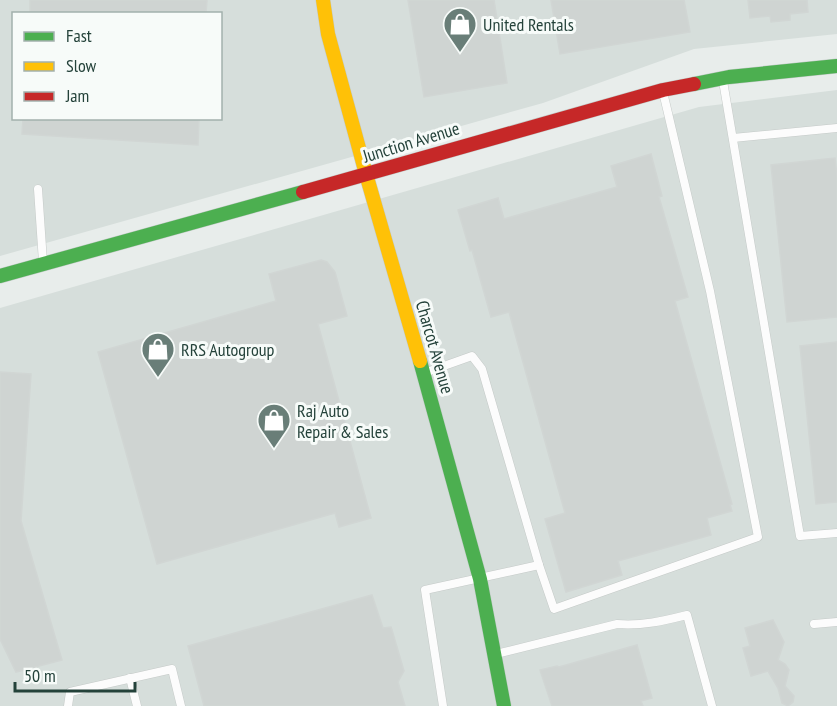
<svg xmlns="http://www.w3.org/2000/svg" width="837" height="706" font-family="'PT Sans Narrow',sans-serif">
  <rect width="100%" height="100%" fill="#e8edeb"/>
  <g fill="#d6dedb" fill-rule="evenodd">
    <path d="M0,0H837V34L694,49L543,103L0,256ZM14,14H220V118H14Z"/>
    <path d="M837,90V706H0V308L699,107Z"/>
  </g>
  <g fill="#cfd4d2" stroke="#d1d6d4" stroke-width="1.5">
    <path d="M30,0H207L206,14H30Z"/>
    <path d="M408,0H494L507,83L424,97Z"/>
    <path d="M551,0H684L690,32L560,54Z"/>
    <path d="M748,0H807L808,12L790,14V20L771,22L770,16L750,18Z"/>
    <path d="M23,118H199L198,145L22,134Z"/>
    <path d="M651,154L662,196L659,197L688,297L675,301L732,504L730,505L732,511L707,518L711,535L618,561L622,575L566,592L545,519L565,513L509,312L491,317L472,250L470,251L458,210L498,198L504,219L617,187L611,166Z"/>
    <path d="M835,158L837,177V317L787,322L771,165Z"/>
    <path d="M321,260L327,262L335,272L347,316L318,324L371,518L339,527L335,513L157,564L98,352L276,301L269,274Z"/>
    <path d="M837,342V502L816,504L800,346Z"/>
    <path d="M0,372L31,374L21,521L62,660L16,672L0,639Z"/>
    <path d="M372,595L383,628L391,627L392,630L404,671L398,682L405,706H204L188,646Z"/>
    <path d="M773,620L784,642L778,660L785,664L789,670L785,686L794,696L793,702L788,706L782,703L778,688L768,671L751,676L743,648L750,646L745,628Z"/>
    <path d="M637,645L652,698L641,701L643,706H552L540,670L557,666L559,667Z"/>
  </g>
  <g fill="none" stroke-linecap="round" stroke-linejoin="round">
    <defs>
      <g id="lane">
        <path d="M723,81L800,536L837,533"/>
        <path d="M733,138L837,128"/>
        <path d="M38,189L43,262"/>
        <path d="M427,372L472,356L482,369L539,565L554,609L758,537L710,291L663,92"/>
        <path d="M814,624L837,622"/>
        <path d="M496,654L617,624C642,626 663,621 687,615L712,706"/>
        <path d="M130,678L137,706"/>
        <path d="M68,706L70,692L172,669L181,706"/>
        <path d="M443,706L425,590L539,565"/>
      </g>
      <g id="fast">
        <path d="M694,84L729,77L837,66"/>
        <path d="M0,276L303,192"/>
        <path d="M420,361L480,579L504,706"/>
      </g>
      <path id="slow" d="M323,0L328,34L366,174L420,361"/>
      <path id="jam" d="M303,192L663,90L694,84"/>
    </defs>
    <use href="#lane" stroke="#c5cac8" stroke-width="9"/>
    <use href="#fast" stroke="#c3cbc8" stroke-width="15"/>
    <use href="#slow" stroke="#c3cbc8" stroke-width="15"/>
    <use href="#jam" stroke="#c3cbc8" stroke-width="15"/>
    <use href="#lane" stroke="#fcfcfc" stroke-width="8"/>
    <use href="#fast" stroke="#4caf50" stroke-width="14"/>
    <use href="#slow" stroke="#ffc107" stroke-width="14"/>
    <use href="#jam" stroke="#c62828" stroke-width="14"/>
  </g>
  <defs>
    <symbol id="shop-pin" viewBox="-11 -11 22 30"><path d="M0 17L-7.5 6A9.5 9.5 0 1 1 7.5 6Z" fill="#697e78" stroke="#f7fbf9"/><path d="M-5-2.5h2.3a2.7 3.5 0 0 1 5.4 0H5L5.5 6h-11ZM-1.5-2.5h3a1.5 2.3 0 0 0-3 0Z" fill="#fff"/></symbol>
  </defs>
  <g fill-rule="evenodd">
    <use href="#shop-pin" x="441" y="5" width="38" height="52"/>
    <use href="#shop-pin" x="139" y="330" width="38" height="52"/>
    <use href="#shop-pin" x="255" y="401" width="38" height="52"/>
  </g>
  <g text-anchor="middle" dominant-baseline="central" stroke-width="6" stroke-linejoin="round" paint-order="stroke">
    <g font-size="18" fill="#24423a" stroke="#f7fbf9" text-anchor="start">
      <text x="483" y="24">United Rentals</text>
      <text x="181" y="349">RRS Autogroup</text>
      <text x="297" y="410">Raj Auto<tspan x="297" dy="21">Repair &amp; Sales</tspan></text>
    </g>
    <g font-size="18" fill="#24423a" stroke="#f7fbf9">
      <text transform="translate(411 142) rotate(-17)">Junction Avenue</text>
      <text transform="translate(435 347) rotate(74)">Charcot Avenue</text>
    </g>
  </g>
  <rect x="12" y="12" width="210" height="108" fill="#f7fbf9" stroke="#a3b1ad" stroke-width="1.5"/>
  <rect x="24" y="32" width="30" height="9" fill="#4caf50" stroke="#a3b1ad" stroke-width="1.5"/>
  <text x="66" y="42" font-size="18" fill="#24423a">Fast</text>
  <rect x="24" y="62" width="30" height="9" fill="#ffc107" stroke="#a3b1ad" stroke-width="1.5"/>
  <text x="66" y="72" font-size="18" fill="#24423a">Slow</text>
  <rect x="24" y="92" width="30" height="9" fill="#c62828" stroke="#a3b1ad" stroke-width="1.5"/>
  <text x="66" y="102" font-size="18" fill="#24423a">Jam</text>
  <path d="M15 682v9h120v-9" fill="none" stroke="#24423a" stroke-width="3"/>
  <text x="24" y="682" font-size="18" fill="#24423a" stroke="#f7fbf9" stroke-width="4.5" paint-order="stroke">50 m</text>
</svg>
